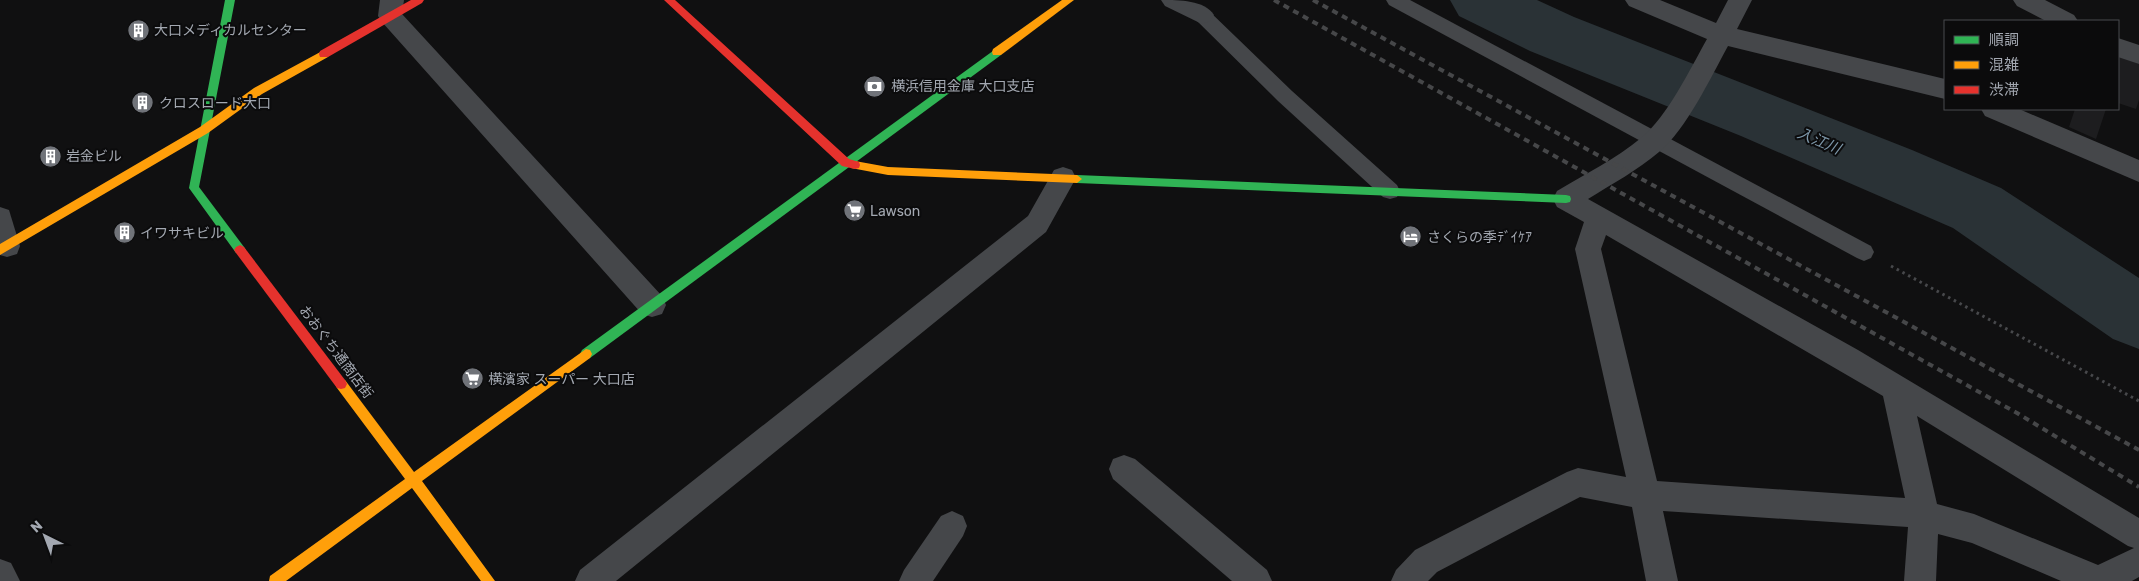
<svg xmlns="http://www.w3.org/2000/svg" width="2139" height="581" font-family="Rubik,'Noto Sans JP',sans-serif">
  <rect width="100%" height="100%" fill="#101011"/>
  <g fill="#1d1d1f">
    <path d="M2118,55L2139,64V100L2136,109L2118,103Z"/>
    <path d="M2075,109H2106L2096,139L2069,127Z"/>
  </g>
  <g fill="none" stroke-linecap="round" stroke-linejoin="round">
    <path fill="#2a3236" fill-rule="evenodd" d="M1450,0H1537L1574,17L1912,150L2001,188L2139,278V349L2113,339L1953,228L1741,136L1530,51L1459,16Z"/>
    <path stroke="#47484b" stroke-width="3" stroke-dasharray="2.5 4" stroke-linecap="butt" d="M1891,266L2139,401"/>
    <g fill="#45474a" fill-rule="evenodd">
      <path d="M1386,0H1410L1871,246L1874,252L1871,258L1864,261L1857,258L1389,5Z"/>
      <path d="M1202,8L1208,10L1292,91L1397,185L1400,191L1397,197L1390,199L1383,197L1278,101L1196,20L1193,15L1196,10Z"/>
    </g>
    <g fill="#45474a" fill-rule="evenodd">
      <path d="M380,0H404L402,14L662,296L666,305L662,314L652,317L642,314L382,22L378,16Z"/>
      <path d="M1161,0C1180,0 1204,0 1214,15L1210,21L1202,24L1165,6Z"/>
      <path d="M1625,0H1660L1716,23L1728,0H1752L1737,29L1945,79V99L1728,46C1711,77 1686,130 1659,152C1638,170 1612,184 1588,199L1858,350L2139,518V577L2132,581H2061L1972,543L1938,534L1936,581H1904L1908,527L1663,511L1678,581H1646L1632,507L1580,497L1437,572L1428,581H1391L1396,570L1415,550L1567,472L1578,468L1626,477L1575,249L1584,222L1557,207L1553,199L1557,191C1585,174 1616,159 1641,138C1668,116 1690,69 1707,39L1629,6ZM1606,235L1883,396L1905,498L1657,481L1601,249ZM1917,416L2128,546L2134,548L2098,565L1974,514L1937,504Z"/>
      <path d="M2013,0H2045L2074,15L2078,21H2046L2017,6Z"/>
      <path d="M2118,38L2139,45V64L2118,57Z"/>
      <path d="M1981,109H2019L2139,160V182L1985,116Z"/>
      <path d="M1063,167L1072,170L1076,178L1046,232L616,581H575L580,570L1028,216L1054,170Z"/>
      <path d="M0,207L9,210L20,246L17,254L7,257L0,255Z"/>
      <path d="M1124,455L1135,459L1267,570L1272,581H1232L1113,479L1109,469L1113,459Z"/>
      <path d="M952,511L963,516L967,526L963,536L933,581H899L904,570L941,516Z"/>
      <path d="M0,559L11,563L20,581H0Z"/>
    </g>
    <g fill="#30b455" fill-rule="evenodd">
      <path d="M225,0H235L199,187L244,247L246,250L244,253H236L189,188Z"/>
      <path d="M997,48L1002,52L1001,55L590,358L586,359L582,358L580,354L582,350Z"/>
      <path d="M1077,175L1566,195L1570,196L1571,199L1570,202L1566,203L1077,183L1072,179Z"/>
    </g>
    <g fill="#ff9f0a" fill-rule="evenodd">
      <path d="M1062,0H1074L1001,55H993L992,52L993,49Z"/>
      <path d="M324,50L328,51L329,54L328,57L262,94L208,133L0,255V244L200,127L254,88Z"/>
      <path d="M855,161L888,167L1077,175L1082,179L1077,183L888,175L851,168L850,165Z"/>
      <path d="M586,349L590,350L592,354L590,358L422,481L495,581H481L412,488L286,581H269L270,576L405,479L337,388L335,384L337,380L341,379L345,380L414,472Z"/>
    </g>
    <g fill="#e5322d" fill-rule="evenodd">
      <path d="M411,0H424L422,3L328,57H320L319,54L320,51Z"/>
      <path d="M664,0H675L849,159L859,162L860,165L859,168L855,169L842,166Z"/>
      <path d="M240,245L244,247L345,380L347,384L345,388L341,389L337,388L236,253L234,250L236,247Z"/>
    </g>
    <g stroke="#464749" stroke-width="4" stroke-dasharray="6 5" stroke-linecap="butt">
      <path d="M1274,0L2017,413L2139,487"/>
      <path d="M1313,0L2139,450"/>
    </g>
  </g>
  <defs>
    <symbol id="building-disc" viewBox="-11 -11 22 22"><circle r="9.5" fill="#707379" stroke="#0b0b0c"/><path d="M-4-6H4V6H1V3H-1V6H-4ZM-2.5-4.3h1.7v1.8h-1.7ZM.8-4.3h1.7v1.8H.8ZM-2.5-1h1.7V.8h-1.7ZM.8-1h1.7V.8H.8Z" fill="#fff"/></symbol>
    <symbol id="bank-disc" viewBox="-11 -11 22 22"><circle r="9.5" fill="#707379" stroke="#0b0b0c"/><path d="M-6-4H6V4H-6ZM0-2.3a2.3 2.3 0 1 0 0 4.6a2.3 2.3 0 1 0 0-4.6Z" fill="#fff"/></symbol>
    <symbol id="supermarket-disc" viewBox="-11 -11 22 22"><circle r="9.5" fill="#707379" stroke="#0b0b0c"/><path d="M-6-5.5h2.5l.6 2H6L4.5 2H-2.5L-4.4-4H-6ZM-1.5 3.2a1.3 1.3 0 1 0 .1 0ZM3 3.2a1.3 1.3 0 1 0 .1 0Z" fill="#fff"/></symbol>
    <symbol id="hotel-disc" viewBox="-11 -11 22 22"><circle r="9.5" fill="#707379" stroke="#0b0b0c"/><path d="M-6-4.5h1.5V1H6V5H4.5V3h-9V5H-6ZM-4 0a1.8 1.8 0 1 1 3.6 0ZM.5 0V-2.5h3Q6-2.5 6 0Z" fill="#fff"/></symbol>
  </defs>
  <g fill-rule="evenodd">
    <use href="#building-disc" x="126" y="18" width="25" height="25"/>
    <use href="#bank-disc" x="862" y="74" width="25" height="25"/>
    <use href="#building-disc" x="130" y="90" width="25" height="25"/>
    <use href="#building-disc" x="38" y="144" width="25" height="25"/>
    <use href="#supermarket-disc" x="842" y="198" width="25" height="25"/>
    <use href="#building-disc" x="112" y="220" width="25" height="25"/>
    <use href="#hotel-disc" x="1398" y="224" width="25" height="25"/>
    <use href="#supermarket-disc" x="460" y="366" width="25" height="25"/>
  </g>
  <g text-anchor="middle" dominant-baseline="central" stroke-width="4" stroke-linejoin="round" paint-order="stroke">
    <g font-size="14" fill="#a3a8b1" stroke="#0b0b0c" text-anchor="start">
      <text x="154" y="30">大口メディカルセンター</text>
      <text x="891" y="86">横浜信用金庫 大口支店</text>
      <text x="159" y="103">クロスロード大口</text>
      <text x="66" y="156">岩金ビル</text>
      <text x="870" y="211">Lawson</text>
      <text x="140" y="233">イワサキビル</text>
      <text x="1427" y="237">さくらの季ﾃﾞｲｹｱ</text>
      <text x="488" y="379">横濱家 スーパー 大口店</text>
    </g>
    <g font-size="14" fill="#a3a8b1" stroke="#0b0b0c">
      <text transform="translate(336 352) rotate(53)">おおぐち通商店街</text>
    </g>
    <g font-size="15" font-style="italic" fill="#7d97a9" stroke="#0b0b0c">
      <text transform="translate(1819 141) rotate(23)">入江川</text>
    </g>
  </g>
  <rect x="1944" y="20" width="175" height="90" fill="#0b0b0c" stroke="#484a4e"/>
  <rect x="1954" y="36" width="25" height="8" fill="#30b455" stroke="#484a4e"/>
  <text x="1989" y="45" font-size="15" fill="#a3a8b1">順調</text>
  <rect x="1954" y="61" width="25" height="8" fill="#ff9f0a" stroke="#484a4e"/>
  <text x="1989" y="70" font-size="15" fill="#a3a8b1">混雑</text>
  <rect x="1954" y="86" width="25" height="8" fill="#e5322d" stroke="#484a4e"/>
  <text x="1989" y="95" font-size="15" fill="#a3a8b1">渋滞</text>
  <g transform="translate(45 536) rotate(318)" stroke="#0b0b0c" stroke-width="4" paint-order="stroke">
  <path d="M0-4L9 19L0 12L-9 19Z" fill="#a3a8b1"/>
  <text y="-8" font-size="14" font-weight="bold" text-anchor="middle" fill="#a3a8b1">N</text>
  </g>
</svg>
